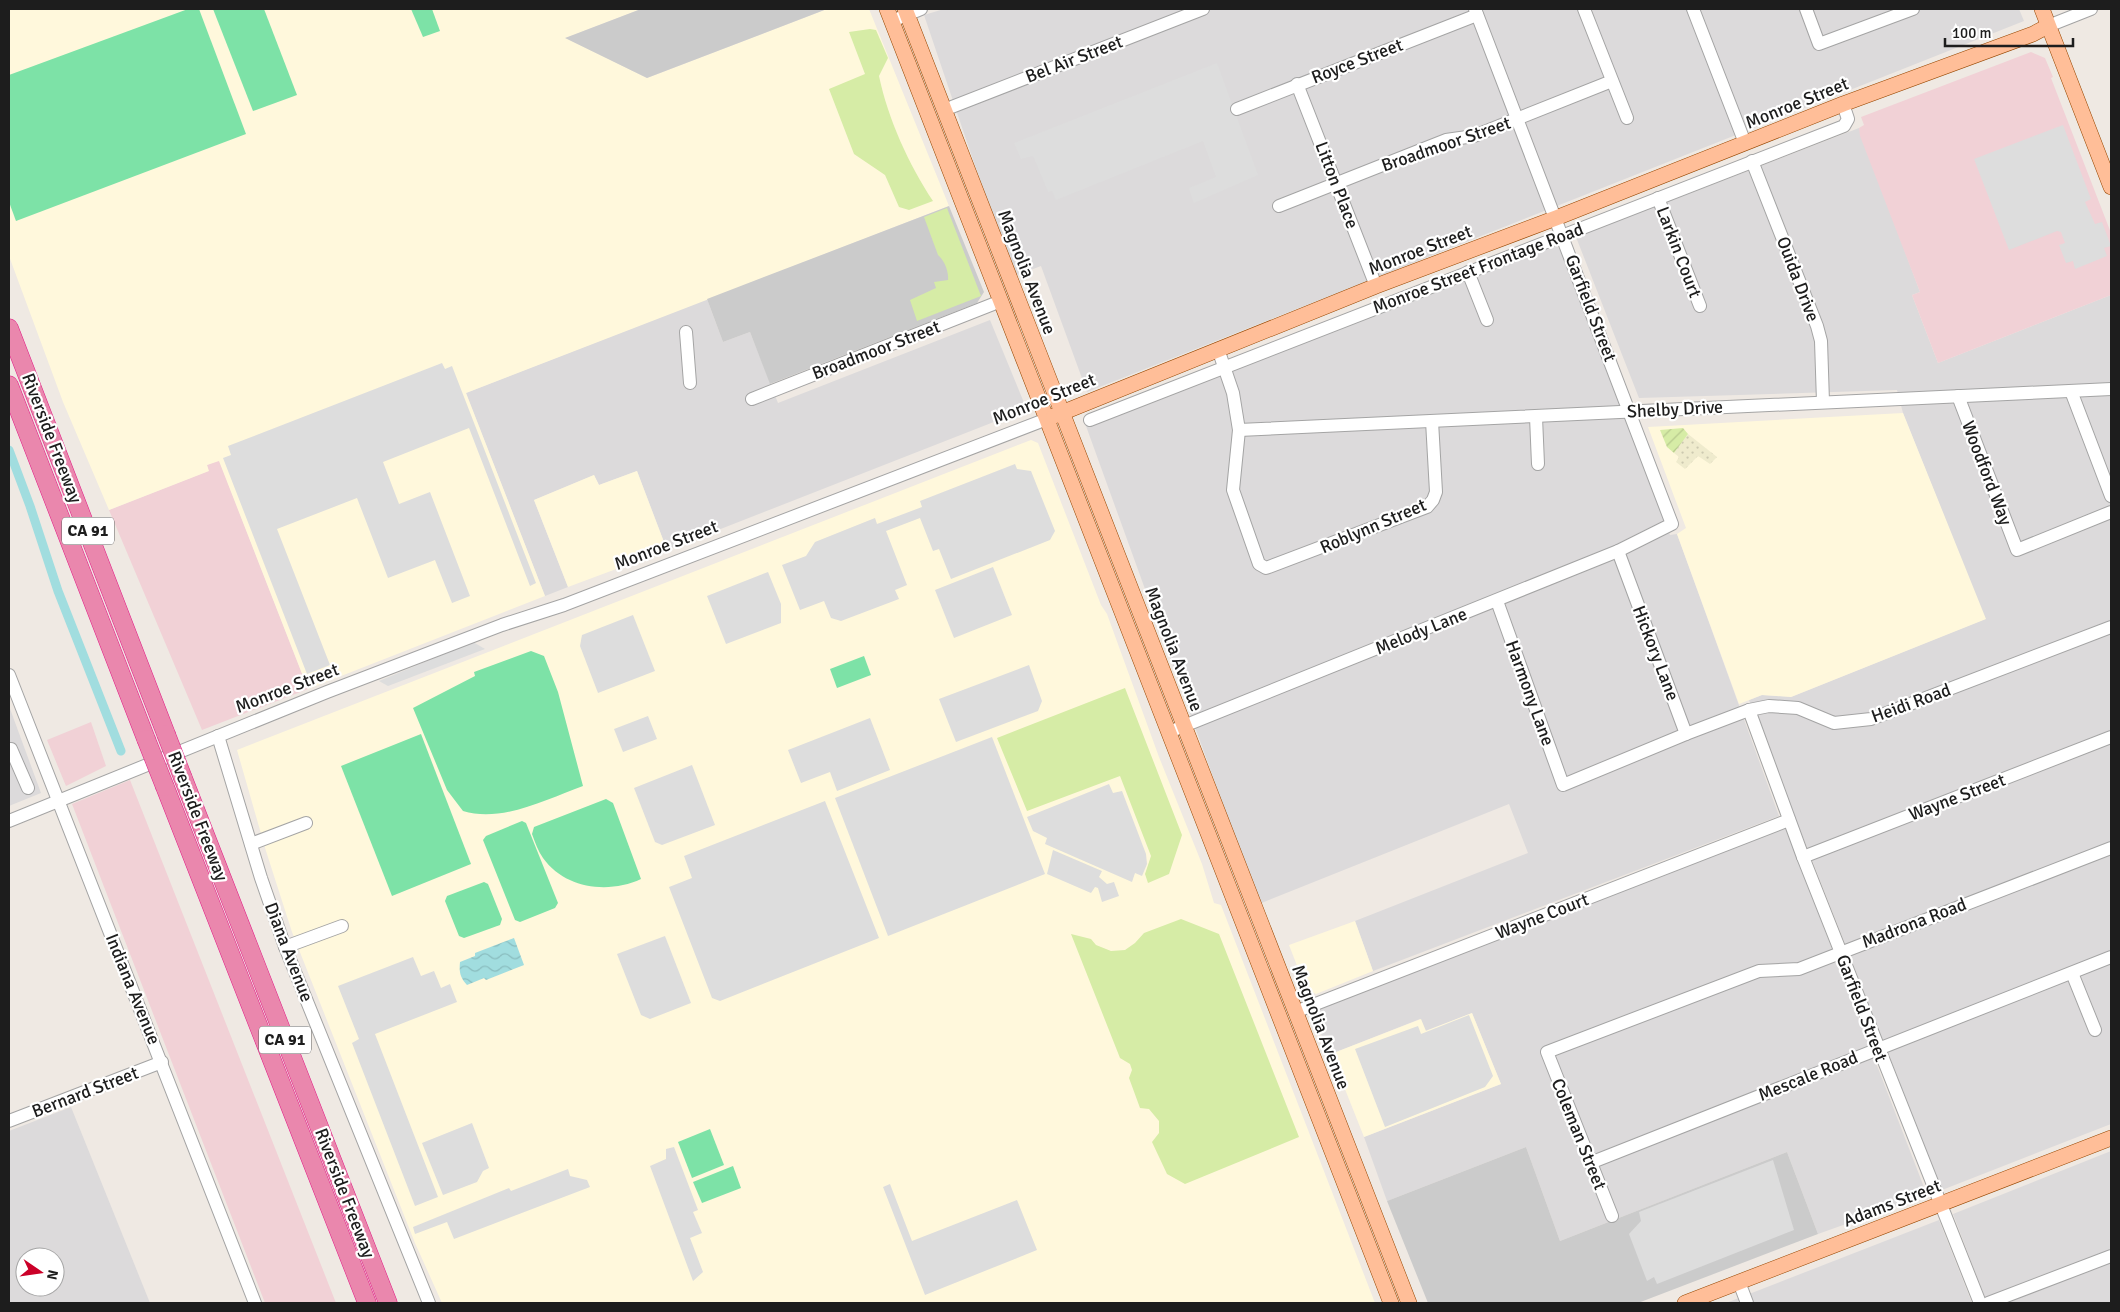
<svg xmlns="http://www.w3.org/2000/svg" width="2120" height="1312" font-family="Signika,sans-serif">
  <defs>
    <pattern id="farmland-dots" width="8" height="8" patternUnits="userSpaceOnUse" patternTransform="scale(1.25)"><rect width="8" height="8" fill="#efebcd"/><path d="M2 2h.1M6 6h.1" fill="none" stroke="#ccc9b0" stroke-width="1.8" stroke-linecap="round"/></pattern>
    <pattern id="garden-furrows" width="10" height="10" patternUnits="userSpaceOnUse" patternTransform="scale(1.25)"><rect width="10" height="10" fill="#d6eca6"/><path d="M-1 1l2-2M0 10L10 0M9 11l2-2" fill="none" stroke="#b7ca8e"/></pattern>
    <pattern id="water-waves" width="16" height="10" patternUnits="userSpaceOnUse" patternTransform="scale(1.25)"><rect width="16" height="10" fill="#a1dddf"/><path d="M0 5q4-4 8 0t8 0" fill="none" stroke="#8abdbf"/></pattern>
  </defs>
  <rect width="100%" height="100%" fill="#efe9e3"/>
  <g fill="#dcdadb" fill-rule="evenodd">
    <path d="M944,9H2019L2024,21L1087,392L1041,266L1015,276L972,157L924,15Z"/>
    <path d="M1859,128L1920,292L1912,295L1938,363L2111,295V1124L1942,1190L1749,700L1762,695L1791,697L1985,619L1903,413L1897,390L1639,398L1576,237Z"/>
    <path d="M1555,245L1563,250L1670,535L1677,534L1779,816L1373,971L1355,921L1528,853L1509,804L1259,904L1086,426Z"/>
    <path d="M707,299L723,342L750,332L778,403L990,320L1025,405L1022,411L667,550L637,471L599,485L594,475L534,500L568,587L545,596L466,393Z"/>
    <path d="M9,706L41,793L9,806Z"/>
    <path d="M1785,827L1927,1195L1818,1234L1787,1152L1560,1241L1526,1147L1387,1201L1364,1137L1501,1084L1472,1013L1425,1031L1420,1019L1331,1054L1310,1012Z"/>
    <path d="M71,1107L150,1303H9V1131ZM25,1257H55V1287H25Z"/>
    <path d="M2111,1151V1303H1987L1953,1214Z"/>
    <path d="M1939,1220L1972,1303H1726Z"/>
  </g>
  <g fill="#f1d1d6">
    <path d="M2031,52L2045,58L2053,77L2051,78L2111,233V295L1938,363L1912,295L1920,292L1860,136L1859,128L1864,125L1861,117Z"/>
    <path d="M219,460L308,689L202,730L109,510L208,471L207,465Z"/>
    <path d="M91,722L106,766L66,786L47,740Z"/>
    <path d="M130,780L336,1303H265L72,804Z"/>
  </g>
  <g fill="#fff8dc">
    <path d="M9,9H641L566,38L647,78L827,9H869L949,206L466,393L545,596L308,689L219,461L207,465L209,471L109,510L63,402L9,256Z"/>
    <path d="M1903,413L1986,619L1791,697L1762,695L1739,704L1677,534L1686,528L1648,427Z"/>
    <path d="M1031,440L1038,443L1101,605L1107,614L1159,757L1202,864L1214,903L1221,905L1375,1303H442L415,1243L292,932L266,851L237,750Z"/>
    <path d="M637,471L667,550L568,587L534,500L594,475L599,485Z"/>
    <path d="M1355,921L1373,971L1316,994L1306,989L1289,945Z"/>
    <path d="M1472,1013L1501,1084L1364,1137L1331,1054L1421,1019L1426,1031Z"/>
  </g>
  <g fill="#cbcbcb">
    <path d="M641,9H827L647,78L565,38Z"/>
    <path d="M949,206L984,292L977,303L770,384L750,332L723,342L707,299Z"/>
    <path d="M1526,1147L1560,1241L1787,1152L1818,1234L1638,1303H1428L1387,1201Z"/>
  </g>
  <path fill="url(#farmland-dots)" d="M1688,434L1717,457L1710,464L1698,456L1685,469L1676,462L1679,457L1674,453Z"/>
  <g fill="#d6eca6">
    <path d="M870,29L876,30L888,58L879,76C888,119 909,165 933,201L909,210L899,207L885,175L854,154L829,89L865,74L849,32Z"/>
    <path d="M947,208L981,296L917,321L910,300L936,288L934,282L948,280C949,271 944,260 938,255L924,217Z"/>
    <path d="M1125,688L1182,835L1169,874L1148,883L1145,874L1151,856L1120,776L1027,811L997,738Z"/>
    <path d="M1181,919L1219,934L1299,1137L1185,1184L1167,1174L1152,1142L1159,1133V1121L1149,1109L1140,1108L1129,1078L1132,1070L1130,1064L1120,1058L1071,934L1091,939L1096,945L1111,951L1125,950L1135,943L1144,933Z"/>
  </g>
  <path fill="url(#garden-furrows)" d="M1683,428L1688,434L1674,453L1667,447L1660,430Z"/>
  <g fill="#7de2a7">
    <path d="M188,9H199L246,134L16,221L9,202V75Z"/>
    <path d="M213,9H264L297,95L253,111Z"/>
    <path d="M411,9H432L440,31L423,37Z"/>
    <path d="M531,651L544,656L558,692L583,786C547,799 502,823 463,811L447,790L413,708L475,676L474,672Z"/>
    <path d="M864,656L871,675L837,688L830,669Z"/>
    <path d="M421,734L471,864L392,896L341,766Z"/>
    <path d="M606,799L613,803L641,879C609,894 565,889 543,858C538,851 535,842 532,834L534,827Z"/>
    <path d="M522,821L526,823L558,903L555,908L520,922L515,920L483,840L486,836Z"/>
    <path d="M484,882L488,884L502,919L500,925L464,938L459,936L445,901L447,896Z"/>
    <path d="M710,1129L724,1165L692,1178L678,1142Z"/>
    <path d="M733,1166L741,1188L702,1203L693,1182Z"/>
  </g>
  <g fill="#ddd">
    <path d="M1217,63L1258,175L1194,203L1189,188L1216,177L1203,141L1056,200L1052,191L1048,192L1033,156L1021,159L1014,143Z"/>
    <path d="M2063,125L2091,199L2085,202L2095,224L2102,222L2111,246L2104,248L2107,256L2075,269L2073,261L2066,263L2059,245L2065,243L2061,232L2057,231L2009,250L1974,159Z"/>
    <path d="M442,363L445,369L452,366L536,583L530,586L469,428L383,462L399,504L430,492L470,596L452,603L435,560L388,578L357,498L277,529L330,665L307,674L223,458L231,455L228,446Z"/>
    <path d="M1015,464L1017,469L1031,471L1055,531L1050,540L951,579L939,549L933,551L920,518L886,531L907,585L895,590L899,599L841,621L831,618L824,601L800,610L782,565L806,556L815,542L875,518L877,524L922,507L920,501Z"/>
    <path d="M993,567L1012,615L954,638L935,590Z"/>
    <path d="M768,572L781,604V623L726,644L707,596Z"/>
    <path d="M633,615L655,671L598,693L580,646L582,635Z"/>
    <path d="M473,642L485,649L388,686L379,681Z"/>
    <path d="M1029,665L1042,701L1038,711L956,742L939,699Z"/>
    <path d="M648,716L657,739L623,752L614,729Z"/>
    <path d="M870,718L890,770L837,791L830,772L801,783L788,750Z"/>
    <path d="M992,737L1045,874L888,936L835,798Z"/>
    <path d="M692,765L715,825L662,845L655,842L634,788Z"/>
    <path d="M1109,784L1113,793L1122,791L1146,854L1147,864L1142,876L1135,873L1132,882L1045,844L1047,838L1033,831L1027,817Z"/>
    <path d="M825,801L879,938L720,1001L712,998L669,887L692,878L684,856Z"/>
    <path d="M1053,850L1102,871L1099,877L1107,884L1114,882L1119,896L1102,902L1098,888L1095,887L1091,893L1047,874Z"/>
    <path d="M665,936L691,1003L650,1019L641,1015L617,954Z"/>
    <path d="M413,957L421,976L434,971L441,988L450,984L457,1002L375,1034L438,1197L415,1206L352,1043L359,1039L338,986Z"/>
    <path d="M1469,1015L1493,1076L1485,1087L1385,1127L1355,1049L1418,1026L1421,1034Z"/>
    <path d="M472,1123L489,1168L483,1171L477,1182L443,1195L422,1143Z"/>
    <path d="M674,1147L698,1210L693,1212L702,1233L690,1238L703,1272L693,1281L650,1166L666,1159V1149Z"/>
    <path d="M1773,1160L1794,1230L1657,1284L1654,1277L1647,1281L1629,1234L1641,1221L1639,1212Z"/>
    <path d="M568,1169L570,1176L587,1180L590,1187L454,1239L447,1222L415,1234L413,1227L509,1188L511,1191Z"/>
    <path d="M890,1184L912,1241L1017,1200L1037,1250L925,1295L883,1187Z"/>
  </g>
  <path fill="url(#water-waves)" d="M514,938L524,965L486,980L484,978L467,985C460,977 459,972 460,962L475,956V953Z"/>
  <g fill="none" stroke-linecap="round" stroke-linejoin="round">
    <path stroke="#a1dddf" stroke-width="9" d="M9,450L30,506L58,591L121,751"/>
    <defs>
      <g id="minor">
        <path d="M1584,9L1627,118"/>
        <path d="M1693,9L1745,143"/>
        <path d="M1806,9L1819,44L1913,9"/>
        <path d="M892,21L921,9"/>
        <path d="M2048,26L2091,9"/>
        <path d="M1297,84L1376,286"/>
        <path d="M1237,109L1477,15"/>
        <path d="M944,110L1203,9"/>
        <path d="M1752,161L1817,326L1821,341L1823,402"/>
        <path d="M1658,198L1700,306"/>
        <path d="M1279,206L1446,140L1474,136L1612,81"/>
        <path d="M1468,272L1487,320"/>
        <path d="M686,332L690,383"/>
        <path d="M1218,349L1233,393L1239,430L1233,490L1259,564L1266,568L1427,507L1433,500L1436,492L1432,421"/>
        <path d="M2071,391L2111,496"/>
        <path d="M1958,396L2017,550L2111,512"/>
        <path d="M752,399L1001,301"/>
        <path d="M1536,417L1538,464"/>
        <path d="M1090,420L1844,126L1848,119L1843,104"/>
        <path d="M1239,430L2111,389"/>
        <path d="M1618,551L1686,734L1749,710L1769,706L1798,708L1834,723L1871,719L2111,627"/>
        <path d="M1497,601L1563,785L1686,734"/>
        <path d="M9,675L255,1303"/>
        <path d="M1749,710L1803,857L1980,1303"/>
        <path d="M1169,732L1618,551L1672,524L1475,9"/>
        <path d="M218,736L261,878L285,947L429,1303"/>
        <path d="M9,749H11L28,788"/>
        <path d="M9,821L327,692L502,625L564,605L1047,419"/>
        <path d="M251,844L306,823"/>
        <path d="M1803,857L2111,737"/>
        <path d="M285,947L342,926"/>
        <path d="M2072,973L2095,1030"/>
        <path d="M1295,1012L1789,820"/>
        <path d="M9,1121L162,1062"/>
        <path d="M1590,1163L2111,957"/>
        <path d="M1612,1216L1547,1052L1759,971L1799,969L2111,848"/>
        <path d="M1739,1282L1747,1303"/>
        <path d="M1988,1303L2111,1256"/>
      </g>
      <g id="major">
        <path d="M887,9L1391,1303"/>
        <path d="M905,9L1409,1303"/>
        <path d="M2042,9L2111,187"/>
        <path d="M1054,416L1376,286L1556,218L1843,104L2033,34L2048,26"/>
        <path d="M1685,1303L2111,1138"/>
      </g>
      <g id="highway">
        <path d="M9,328L166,734"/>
        <path d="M9,385L146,739"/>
        <path d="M183,778L388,1303"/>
        <path d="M165,787L367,1303"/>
      </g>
    </defs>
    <use href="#minor" stroke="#a4a4a4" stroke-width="14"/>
    <use href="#major" stroke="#974700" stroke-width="16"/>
    <use href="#highway" stroke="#e01d86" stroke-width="19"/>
    <use href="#minor" stroke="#fff" stroke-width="12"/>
    <use href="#major" stroke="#ffbe98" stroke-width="15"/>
    <use href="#highway" stroke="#ea87ad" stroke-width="18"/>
    <defs>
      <g id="highway-bridge">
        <path d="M166,734L183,778"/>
        <path d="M146,739L165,787"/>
      </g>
    </defs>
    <use href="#highway-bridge" stroke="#e01d86" stroke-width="19" stroke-linecap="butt"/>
    <use href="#highway-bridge" stroke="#ea87ad" stroke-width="18"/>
  </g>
  <g text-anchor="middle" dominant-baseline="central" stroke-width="4.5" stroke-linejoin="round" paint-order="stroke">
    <g fill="#fff" stroke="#616161" stroke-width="1">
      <rect x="62" y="517.5" width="52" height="27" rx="4"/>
      <rect x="259" y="1026.5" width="52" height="27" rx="4"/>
    </g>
    <g font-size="16" font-weight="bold" fill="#1d1d1d">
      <text x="88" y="531">CA 91</text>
      <text x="285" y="1040">CA 91</text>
    </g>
    <g font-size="18" fill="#1d1d1d" stroke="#fff">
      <text transform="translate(1074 59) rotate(-21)">Bel Air Street</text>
      <text transform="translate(1357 61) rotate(-21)">Royce Street</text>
      <text transform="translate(1797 103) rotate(-22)">Monroe Street</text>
      <text transform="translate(1446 144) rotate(-19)">Broadmoor Street</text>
      <text transform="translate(1337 185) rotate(69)">Litton Place</text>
      <text transform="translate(1420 250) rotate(-21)">Monroe Street</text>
      <text transform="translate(1679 252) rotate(69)">Larkin Court</text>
      <text transform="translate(1478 268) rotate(-21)">Monroe Street Frontage Road</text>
      <text transform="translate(1027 272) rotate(69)">Magnolia Avenue</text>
      <text transform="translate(1798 279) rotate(69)">Ouida Drive</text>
      <text transform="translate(1591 308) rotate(69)">Garfield Street</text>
      <text transform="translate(876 350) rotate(-21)">Broadmoor Street</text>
      <text transform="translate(1044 399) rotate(-22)">Monroe Street</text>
      <text transform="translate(1675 409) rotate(-3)">Shelby Drive</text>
      <text transform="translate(52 438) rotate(69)">Riverside Freeway</text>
      <text transform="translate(1987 473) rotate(69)">Woodford Way</text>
      <text transform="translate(1373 526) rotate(-23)">Roblynn Street</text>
      <text transform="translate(666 545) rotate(-21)">Monroe Street</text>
      <text transform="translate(1421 631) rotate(-22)">Melody Lane</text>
      <text transform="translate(1174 649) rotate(69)">Magnolia Avenue</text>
      <text transform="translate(1656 653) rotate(69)">Hickory Lane</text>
      <text transform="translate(287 688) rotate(-21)">Monroe Street</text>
      <text transform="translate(1530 693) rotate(70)">Harmony Lane</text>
      <text transform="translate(1911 703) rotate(-20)">Heidi Road</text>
      <text transform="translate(1957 797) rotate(-21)">Wayne Street</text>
      <text transform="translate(198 816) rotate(69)">Riverside Freeway</text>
      <text transform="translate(1542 916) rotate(-21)">Wayne Court</text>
      <text transform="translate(1914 923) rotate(-21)">Madrona Road</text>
      <text transform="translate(289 952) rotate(69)">Diana Avenue</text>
      <text transform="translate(133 989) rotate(68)">Indiana Avenue</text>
      <text transform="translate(1862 1008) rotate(69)">Garfield Street</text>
      <text transform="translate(1321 1027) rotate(69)">Magnolia Avenue</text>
      <text transform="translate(1808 1076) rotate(-22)">Mescale Road</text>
      <text transform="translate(85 1092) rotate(-21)">Bernard Street</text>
      <text transform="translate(1579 1134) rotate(68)">Coleman Street</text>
      <text transform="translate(345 1193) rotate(69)">Riverside Freeway</text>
      <text transform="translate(1892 1203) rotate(-21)">Adams Street</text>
    </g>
  </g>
  <rect width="2120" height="1312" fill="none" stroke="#1d1d1d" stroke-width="20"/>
  <g transform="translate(40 1272) rotate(103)"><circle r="24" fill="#ffffff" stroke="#a5a5a5"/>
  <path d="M0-4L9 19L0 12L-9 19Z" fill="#cb0028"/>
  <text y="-8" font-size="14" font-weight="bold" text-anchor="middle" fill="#1d1d1d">N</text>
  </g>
  <path d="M1945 38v8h128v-8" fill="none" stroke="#1d1d1d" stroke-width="2.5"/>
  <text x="1952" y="38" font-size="15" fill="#1d1d1d" stroke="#ffffff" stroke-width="4" paint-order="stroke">100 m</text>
</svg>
